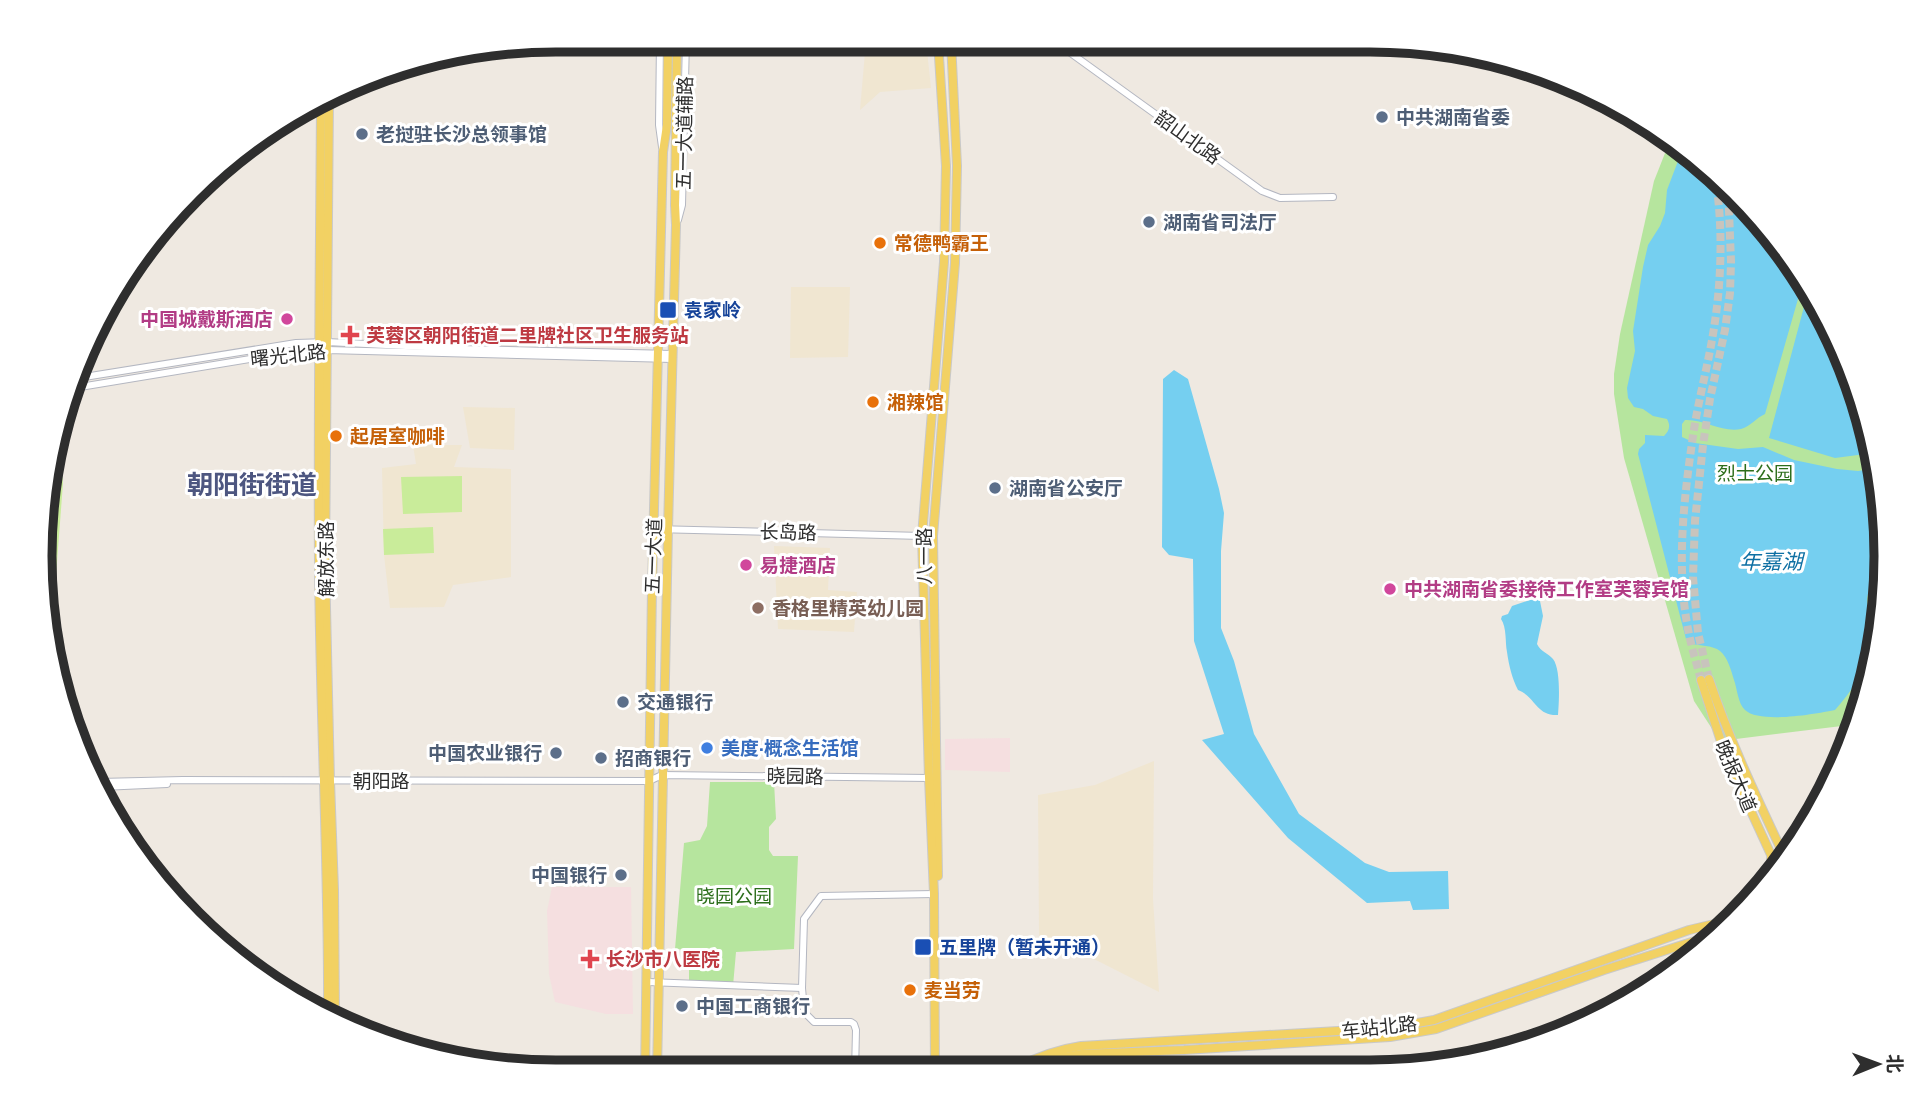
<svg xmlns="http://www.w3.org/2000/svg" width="1927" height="1113" font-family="Mulish,'Noto Sans SC',sans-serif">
  <rect width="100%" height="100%" fill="#efe9e1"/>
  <g fill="#f0e6d1">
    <path d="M866,41H926L931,88L880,92L860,110Z"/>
    <path d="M791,287H850L848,357L790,358Z"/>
    <path d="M463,407L515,408L514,450L470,448Z"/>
    <path d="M413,445H462L454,467L511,469V577L453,585L444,607L390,608L384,555L382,468L416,464Z"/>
    <path d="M774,546L830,548L828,590L857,592L854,632L778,629Z"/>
    <path d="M1154,761L1153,899L1159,992L1098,961L1039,936L1038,795L1095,785Z"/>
  </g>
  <g fill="#f5dfe0">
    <path d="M1010,738V772L945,770V739Z"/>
    <path d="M552,887H631L633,1014H606L555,1002L549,974L547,911Z"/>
  </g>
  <g fill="#b6e59e">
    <path d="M1671,138L1735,191L1800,269L1847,359L1877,455L1887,556L1877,657L1863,702L1850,725L1720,741L1694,701L1624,458L1614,394V374L1620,334L1654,181Z"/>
    <path d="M710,782H774L776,819L769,827V850L773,856H798L794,949L736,952L733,986L689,985V950L675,949L684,843L700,840L707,826Z"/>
  </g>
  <g fill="#c9ec9a">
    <path d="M57,426L63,483L53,615H50L40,557Z"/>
    <path d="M462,476V512L403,514L401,477Z"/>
    <path d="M433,527L434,553L384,555L383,529Z"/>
  </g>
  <g fill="#75cff0">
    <path d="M1683,148L1735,191L1800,269L1804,278L1765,414C1756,418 1751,426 1741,429C1723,433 1704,419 1685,420L1682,424V437L1695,443L1738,449L1763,447L1794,460L1837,469L1858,471L1878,468L1887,556L1884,580C1860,592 1867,602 1873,624C1868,632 1871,642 1868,651C1863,675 1851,692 1835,710C1815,714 1760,724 1745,710C1738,704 1737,688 1734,680C1731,670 1728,658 1720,651C1713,645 1698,646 1689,643L1686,639L1638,454L1639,449L1645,443V435L1664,436C1669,431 1671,426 1667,419L1653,416L1643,409L1634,407L1628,398L1627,388L1635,351L1633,331L1643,267L1648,245L1660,226L1665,213L1667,190Z"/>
    <path d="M1809,288L1847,359L1873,442V453L1835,458L1769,438Z"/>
    <path d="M1174,370L1188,379L1219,489L1224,513L1221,551V628L1234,661L1254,734L1299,814L1365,863L1389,872L1448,871L1449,909L1413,910L1410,901L1367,903L1288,838L1202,740L1224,734L1194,641L1193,559L1169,555L1162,547L1163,379Z"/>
    <path d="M1536,598L1540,601L1543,616L1537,644C1541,652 1548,653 1553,659C1561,669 1559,703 1558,715C1536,716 1536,697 1518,690C1512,678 1509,666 1507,652C1505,642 1507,628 1501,619L1502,616L1508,614L1512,606Z"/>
  </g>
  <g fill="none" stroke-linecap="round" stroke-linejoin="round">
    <g stroke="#c8c4bd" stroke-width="8" stroke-dasharray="8 4" stroke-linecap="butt">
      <path d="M1709,679L1698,633L1693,577L1695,521L1703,445L1710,399L1725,330L1730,293L1731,262L1728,185"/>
      <path d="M1701,680C1697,665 1692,649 1689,634C1676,572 1683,505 1692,443C1697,404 1708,367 1714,328C1722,278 1723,224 1715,174"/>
    </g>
    <defs>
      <g id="minor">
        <path d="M660,40L659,125L662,147"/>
        <path d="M1054,41L1262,191L1280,198L1333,197"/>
        <path d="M678,220L682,205L686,40"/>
        <path d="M78,378L296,343L327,342L465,349L672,354"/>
        <path d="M74,388L298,351L327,350L672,359"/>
        <path d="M654,529L922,536"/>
        <path d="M99,782L183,780L649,781L662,775L929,778"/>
        <path d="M102,787L167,784"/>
        <path d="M648,982L802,988"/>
        <path d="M855,1072L856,1030L854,1024L851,1022H814L807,1015L804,1010L802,988L804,919L821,896L934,894"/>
      </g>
      <g id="major">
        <path d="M329,101L325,564L330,781L334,890L335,1018"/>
        <path d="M321,105C320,258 318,412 319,565C320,715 329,865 328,1015"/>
        <path d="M679,142L683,125"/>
        <path d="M1709,679C1730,742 1758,800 1786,860"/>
        <path d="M1701,680L1726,757L1778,870"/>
        <path d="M1771,859V866L1773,876"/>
        <path d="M938,876L933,536L955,263L957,166L951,41"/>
        <path d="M645,1072L652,588L663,152L667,125L668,40"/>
        <path d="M657,1072L668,529L676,225L675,205L677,40"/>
        <path d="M935,1072L934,894L929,778L922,536L944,262L946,166L938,41"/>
        <path d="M1008,1072C1032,1059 1054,1050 1081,1046L1389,1028L1434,1020L1689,930L1739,918"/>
        <path d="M1025,1072L1037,1065L1054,1059L1082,1054L1184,1050L1390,1037L1436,1029L1604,970L1723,932"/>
      </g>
    </defs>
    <use href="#minor" stroke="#b4b7c1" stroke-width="8"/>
    <use href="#major" stroke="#c9c9c9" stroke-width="10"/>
    <use href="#minor" stroke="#fff" stroke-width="6"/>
    <use href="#major" stroke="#f2d163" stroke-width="8"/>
  </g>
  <g fill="#5c6f8a" stroke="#fff" stroke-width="2.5">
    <circle cx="1382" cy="117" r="7"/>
    <circle cx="362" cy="134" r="7"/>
    <circle cx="1149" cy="222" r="7"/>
    <circle cx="995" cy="488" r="7"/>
    <circle cx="623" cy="702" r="7"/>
    <circle cx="556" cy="753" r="7"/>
    <circle cx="601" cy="758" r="7"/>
    <circle cx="621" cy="875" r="7"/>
    <circle cx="682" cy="1006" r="7"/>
  </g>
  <g fill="#e8710a" stroke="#fff" stroke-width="2.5">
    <circle cx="880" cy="243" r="7"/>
    <circle cx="873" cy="402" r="7"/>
    <circle cx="336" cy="436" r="7"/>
    <circle cx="910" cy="990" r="7"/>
  </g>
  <g fill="#1a4fb4" stroke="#fff" stroke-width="2.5">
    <rect x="659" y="301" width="18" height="18" rx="3.5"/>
    <rect x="914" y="938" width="18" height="18" rx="3.5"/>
  </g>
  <g fill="#d1479c" stroke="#fff" stroke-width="2.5">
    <circle cx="287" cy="319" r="7"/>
    <circle cx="746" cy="565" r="7"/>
    <circle cx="1390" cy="589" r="7"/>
  </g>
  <g fill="#e0444e" stroke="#fff" stroke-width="2.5">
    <path d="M346.5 324.5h7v7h7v7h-7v7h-7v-7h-7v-7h7z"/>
    <path d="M586.5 948.5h7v7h7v7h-7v7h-7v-7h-7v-7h7z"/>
  </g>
  <circle fill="#8d6e63" stroke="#fff" stroke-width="2.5" cx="758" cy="608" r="7"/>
  <circle fill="#3f7fe0" stroke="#fff" stroke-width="2.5" cx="707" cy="748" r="7"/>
  <g text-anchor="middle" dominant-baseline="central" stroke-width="6" stroke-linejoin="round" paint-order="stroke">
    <g font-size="19" font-weight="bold" fill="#4e5e75" stroke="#fff" text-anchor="start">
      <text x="1396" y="117">中共湖南省委</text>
      <text x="376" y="134">老挝驻长沙总领事馆</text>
      <text x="1163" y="222">湖南省司法厅</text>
      <text x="1009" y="488">湖南省公安厅</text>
      <text x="637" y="702">交通银行</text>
      <text x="542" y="753" text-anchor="end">中国农业银行</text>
      <text x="615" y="758">招商银行</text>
      <text x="607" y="875" text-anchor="end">中国银行</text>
      <text x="696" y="1006">中国工商银行</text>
    </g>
    <g font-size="19" fill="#2e2e2e" stroke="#fff">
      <text transform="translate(684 133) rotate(-89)">五一大道辅路</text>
      <text transform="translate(1188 137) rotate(36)">韶山北路</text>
      <text transform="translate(288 355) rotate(-6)">曙光北路</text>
      <text transform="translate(788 532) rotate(1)">长岛路</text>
      <text transform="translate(653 556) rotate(-88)">五一大道</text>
      <text transform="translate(924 556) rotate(-90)">八一路</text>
      <text transform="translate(326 559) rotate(-90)">解放东路</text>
      <text transform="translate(795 776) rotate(1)">晓园路</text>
      <text transform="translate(1736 776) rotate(67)">晚报大道</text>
      <text x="381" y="781">朝阳路</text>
      <text transform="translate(1379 1027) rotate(-6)">车站北路</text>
    </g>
    <g font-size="19" font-weight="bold" fill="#c56008" stroke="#fff" text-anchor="start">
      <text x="894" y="243">常德鸭霸王</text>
      <text x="887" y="402">湘辣馆</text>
      <text x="350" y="436">起居室咖啡</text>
      <text x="924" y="990">麦当劳</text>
    </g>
    <g font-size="19" font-weight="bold" fill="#164399" stroke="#fff" text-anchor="start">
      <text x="684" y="310">袁家岭</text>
      <text x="939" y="947">五里牌（暂未开通）</text>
    </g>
    <g font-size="19" font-weight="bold" fill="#b23c85" stroke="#fff" text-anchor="start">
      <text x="273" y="319" text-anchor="end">中国城戴斯酒店</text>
      <text x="760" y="565">易捷酒店</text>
      <text x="1404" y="589">中共湖南省委接待工作室芙蓉宾馆</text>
    </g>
    <g font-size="19" font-weight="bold" fill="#be3a42" stroke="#fff" text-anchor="start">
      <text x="366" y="335">芙蓉区朝阳街道二里牌社区卫生服务站</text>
      <text x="606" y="959">长沙市八医院</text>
    </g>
    <g font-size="19" fill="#2c6e1b" stroke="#fff">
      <text x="1755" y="473">烈士公园</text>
      <text x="734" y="896">晓园公园</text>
    </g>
    <g font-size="19" font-weight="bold" fill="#785e54" stroke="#fff" text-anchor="start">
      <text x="772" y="608">香格里精英幼儿园</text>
    </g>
    <g font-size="19" font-weight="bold" fill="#366cbe" stroke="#fff" text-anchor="start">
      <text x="721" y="748">美度·概念生活馆</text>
    </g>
    <g font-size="21" font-style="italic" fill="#0d6fa3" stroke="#fff">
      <text x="1771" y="561">年嘉湖</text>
    </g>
    <g font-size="26" font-weight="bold" fill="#4d5680" stroke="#fff">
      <text x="252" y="484">朝阳街街道</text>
    </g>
  </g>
  <path d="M0 0H1927V1113H0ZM556 52H1370A504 504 0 0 1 1874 556V556A504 504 0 0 1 1370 1060H556A504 504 0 0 1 52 556V556A504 504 0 0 1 556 52Z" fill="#fff" fill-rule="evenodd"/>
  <path fill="none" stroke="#2e2e2e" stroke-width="9" d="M556 52H1370A504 504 0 0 1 1874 556V556A504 504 0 0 1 1370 1060H556A504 504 0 0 1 52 556V556A504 504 0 0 1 556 52Z"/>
  <g transform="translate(1878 1064) rotate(89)" stroke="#ffffff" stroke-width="5" paint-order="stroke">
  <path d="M0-5L12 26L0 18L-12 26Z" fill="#2e2e2e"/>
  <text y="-10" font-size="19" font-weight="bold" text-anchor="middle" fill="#2e2e2e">北</text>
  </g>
</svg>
